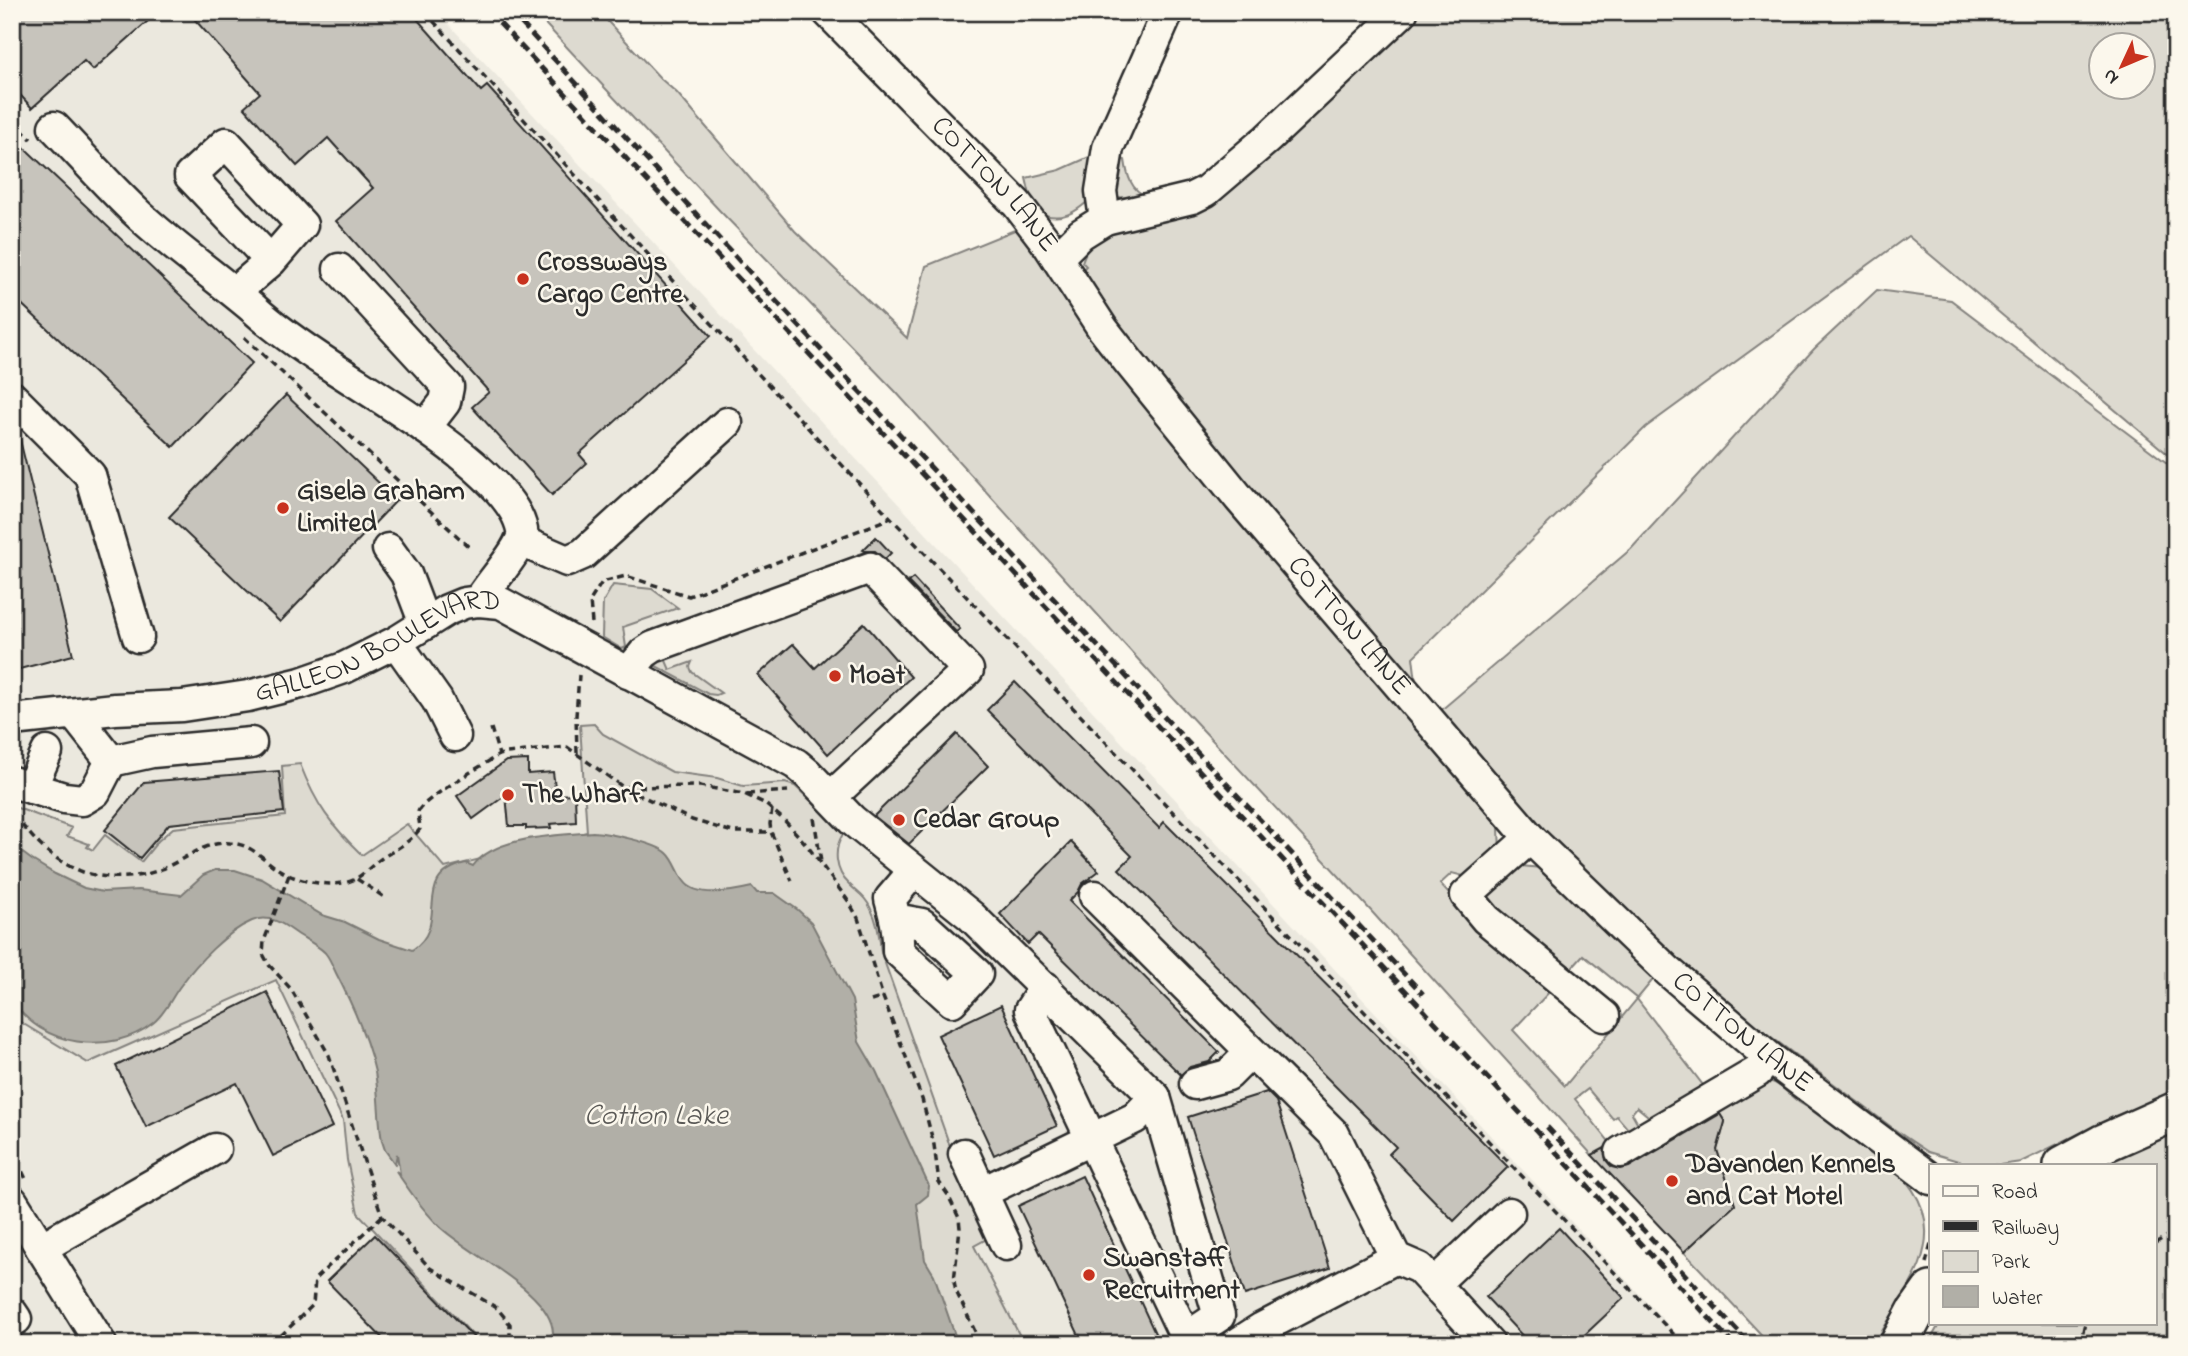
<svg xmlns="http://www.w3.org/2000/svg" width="2188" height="1356" font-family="'Indie Flower',sans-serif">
  <rect width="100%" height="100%" fill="#fbf7ec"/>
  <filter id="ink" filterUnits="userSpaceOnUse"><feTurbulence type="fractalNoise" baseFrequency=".0143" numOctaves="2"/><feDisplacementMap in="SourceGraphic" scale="14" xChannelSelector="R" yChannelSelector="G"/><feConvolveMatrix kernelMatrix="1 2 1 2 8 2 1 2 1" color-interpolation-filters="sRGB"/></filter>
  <g filter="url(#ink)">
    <path fill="#ebe8de" d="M12,12H437L1686,1344H12Z"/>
    <g fill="#dddad0" stroke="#84827e" stroke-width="2" fill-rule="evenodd">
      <path d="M534,12H599L661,79L677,93L795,231L907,338L926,266L1022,227L1499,827L1500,854L1467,877L1452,873L1440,884L1478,926L1554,987L1513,1030L1565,1086L1637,999L1583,955L1564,976L1489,906V892L1512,865L1541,868L1656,976L1637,999L1709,1093L1654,1125L1648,1116L1637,1107L1632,1113L1642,1131L1634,1136L1617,1116L1613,1119L1588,1089L1575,1099L1611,1144L1592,1155L1353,891L1174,699L895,391L720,211Z"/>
      <path d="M1412,12H2176V461L1908,236L1646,427L1413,657L1418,698L1118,331L1085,280L1084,268L1086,266L1082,262C1091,235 1102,238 1125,229C1134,226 1142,221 1151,216ZM2100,46H2142V88H2100Z"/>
      <path d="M1096,154L1088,201C1075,213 1062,220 1045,215L1030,195L1026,178L1060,170Z"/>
      <path d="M1116,158L1125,160C1127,175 1131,190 1146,196L1136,198L1113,197Z"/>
      <path d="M1877,290L1951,300L2167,463L2176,473V1092L2115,1116L2021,1162L2000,1165L1965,1163L1928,1152L1898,1132L1690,976L1553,846L1463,736L1440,711L1631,549L1814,349Z"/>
      <path d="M613,585L652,589L678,608L623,627L626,647L622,649L602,637L603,602Z"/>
      <path d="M664,656L670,670L692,662L690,667L692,672L721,693L716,695L708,694L654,665L656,661Z"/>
      <path d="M594,724L603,734L672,772L717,778L743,786L785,783L795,786L811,801L814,800L843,834C833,850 835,871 849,884C858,893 866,897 871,909C878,923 880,937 881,952L951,1149L992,1236L974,1246L1024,1344H481L358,1213L347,1160L343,1120L276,980L88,1063L12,1017V806L72,828L67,836L89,844L87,847L93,850L105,835L141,862L158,841L173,828L285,816L282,766L300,764C316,805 331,825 362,855L407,824L445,868L587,832L580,725Z"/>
      <path d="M1756,1081C1761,1081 1768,1080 1772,1082C1783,1085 1792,1099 1802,1104C1816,1113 1831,1119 1843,1129C1890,1164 1945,1196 1920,1264C1910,1290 1888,1318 1875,1344H1770L1684,1252L1735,1205L1717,1150L1725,1122L1714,1105Z"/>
      <path d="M2176,1127V1344H1928L1940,1323H2155V1165H2113L2106,1157Z"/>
    </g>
    <path fill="#b1afa7" stroke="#7b7a75" stroke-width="2" d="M593,832C609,833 656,843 667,853C675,860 678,873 684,881C696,899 735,891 752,887L757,893H774L798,910L811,922L852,1000L859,1042L876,1071L929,1186L928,1195L917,1204L925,1260L934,1275L958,1344H540L553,1333C552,1291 467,1254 439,1226C422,1209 409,1190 396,1171L400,1174L397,1154L395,1164L385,1150L382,1141C378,1118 379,1095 375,1072C368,1040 351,1002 336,973C333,967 330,959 326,954C321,947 303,938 296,933C282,923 269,914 252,921C226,932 197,963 181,985C171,998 166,1013 153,1023C110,1057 40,1046 12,1000V845L32,860L55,874L84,888L103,892L139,890L181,895L203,875L215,870H235L262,879L322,915L345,922L379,939L412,950C452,924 409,877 466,863L473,866C496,835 558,836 593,832Z"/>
    <g fill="#c7c4bc" stroke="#2b2b2b" stroke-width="2">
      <path d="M12,12H158L93,70L84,61L32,108L12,86Z"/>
      <path d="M188,12H411L481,91L487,86L711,336L579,454L587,463L552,495L472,407L489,392L336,221L373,188L328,138L297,166L244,107L260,93Z"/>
      <path d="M12,136L252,363L173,447L12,295Z"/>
      <path d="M286,395L397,500L280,622L169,517Z"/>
      <path d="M19,436L73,655L12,671V437Z"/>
      <path d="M876,537L891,553L885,559L875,551H865L863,550Z"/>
      <path d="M913,578L960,629L956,632L908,582Z"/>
      <path d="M864,623L911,677L828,754L758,675L793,644L815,668Z"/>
      <path d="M1015,682L1159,828L1164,822L1508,1167L1454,1221L1389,1154L1396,1147L1119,869L1132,856L987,710Z"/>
      <path d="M957,734L988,766L909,844L874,816Z"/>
      <path d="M528,760V774L553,772L556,795L575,794L576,822L550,824L551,828L526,829V826H509L506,795L473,819L457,796L506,761Z"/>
      <path d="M279,771L284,812L169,824L140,858L105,830L144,782Z"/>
      <path d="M1071,842L1099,871L1082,884L1078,892L1069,901L1219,1052L1209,1062L1190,1067L1181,1075L1038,934L1028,944L1000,914Z"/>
      <path d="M267,992L332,1127L273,1156L237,1083L146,1127L116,1066Z"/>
      <path d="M1001,1005L1057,1126L994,1155L938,1035Z"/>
      <path d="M1267,1092L1276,1101L1330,1268L1245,1295L1188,1117Z"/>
      <path d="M1720,1114L1725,1122L1717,1150L1735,1205L1684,1252L1592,1155L1605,1148L1606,1160L1612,1167L1620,1169L1629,1167Z"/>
      <path d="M1082,1176L1160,1344H1083L1018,1206Z"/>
      <path d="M1559,1228L1624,1298L1575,1344H1530L1486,1297Z"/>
      <path d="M375,1235L480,1344H388L327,1281Z"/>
    </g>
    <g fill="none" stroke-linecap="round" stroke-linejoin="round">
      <defs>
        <g id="minor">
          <path id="s1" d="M828,12L1017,204L1049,246L1103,329L1128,361L1239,498L1530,838L1668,971L1770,1058L1931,1179"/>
          <path d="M54,127C82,156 109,187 139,215C175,248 216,277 254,309C277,330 305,349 331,366C377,397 512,474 522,530C525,546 488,584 479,601"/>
          <path d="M1105,219L1101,191L1108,148L1168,12"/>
          <path d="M1057,258L1081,234L1105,219L1192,198L1206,191L1267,139L1402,12"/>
          <path d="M339,269L448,387L445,402L425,428"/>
          <path d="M235,292L271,261L302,225L226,143L190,176L271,261"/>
          <path d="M12,397L90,475L138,637"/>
          <path d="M521,541L567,561L583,554L727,423"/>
          <path d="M388,549L406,574L425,624"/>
          <path d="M396,642L437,700L455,736"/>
          <path d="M628,673L644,653L653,647L870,568L968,670L831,797"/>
          <path d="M74,714L111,761"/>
          <path id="s2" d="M12,720L115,709L182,706L248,696L301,683L344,668L396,642L447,610L464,603L479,601L501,603L796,764L808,774L852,820L971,916L1155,1097L1219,1316L1186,1338L1030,1010L1045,987"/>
          <path d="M111,761L152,752L251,743"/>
          <path d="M12,782L64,798L82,800L95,792L111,761"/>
          <path d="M31,788L47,752"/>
          <path d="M1530,838L1466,895L1486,919L1604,1016"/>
          <path d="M1095,896L1334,1134L1396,1258L1419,1268L1489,1344"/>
          <path d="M895,919L922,924L977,974L952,1001L898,951C899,932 895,917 890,899L914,871"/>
          <path d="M1195,1084L1228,1075L1251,1052"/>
          <path d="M1621,1152L1757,1072L1770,1058"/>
          <path d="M964,1154L1006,1245"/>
          <path d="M983,1192L1135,1118L1155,1097"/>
          <path d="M12,1201L101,1344"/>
          <path d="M41,1248L215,1149"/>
          <path d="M1434,1284L1509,1213"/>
          <path d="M12,1313L16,1319L12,1321"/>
          <path d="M1237,1344L1262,1328L1396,1258"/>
        </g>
        <g id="major">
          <path d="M2063,1165L2102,1144L2176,1111"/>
          <path d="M1899,1344L1916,1312L1931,1291"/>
        </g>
      </defs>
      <use href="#minor" stroke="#2b2b2b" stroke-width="35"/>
      <use href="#major" stroke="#2b2b2b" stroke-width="42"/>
      <g stroke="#2b2b2b" stroke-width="3.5" stroke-dasharray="7 5" stroke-linecap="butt">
        <path d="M425,12L891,518L1683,1344"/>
        <path d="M12,121L31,139"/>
        <path d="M244,337L470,548"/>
        <path d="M592,623L590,601L602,582L626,576L689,596L891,518"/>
        <path d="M491,728L499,755"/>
        <path d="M577,753L576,716L579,675"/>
        <path d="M625,788L692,820L733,832H771"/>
        <path d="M747,794L788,791"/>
        <path d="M772,809L770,824L771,832L792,881"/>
        <path d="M12,818C23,824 30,835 39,844C51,856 67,866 83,872C108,880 138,879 162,869C184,860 205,841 230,843C254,844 265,863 285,873C302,883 340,889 357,878C366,872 373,864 382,858C396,849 409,843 420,829C420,824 418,817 418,812C420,801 486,763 499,755L507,753L567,747L623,787L700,786L744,794L764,803L784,820L806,844L849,902L858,918L883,997L922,1099L934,1145L939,1182L948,1195L959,1218L960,1228L954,1281L956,1291L981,1344"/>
        <path d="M814,818L821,862"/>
        <path d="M289,875L264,941L263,954L269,965L291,989L329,1055L382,1216L430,1268L497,1308L510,1324V1344"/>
        <path d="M357,879L384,897"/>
        <path d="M871,1001L883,997"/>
        <path d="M12,1150L27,1181"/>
        <path d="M2155,1243L2176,1231"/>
        <path d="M1926,1263L1931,1244"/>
        <path d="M272,1344L313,1305L315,1279L382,1216"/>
        <path d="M2080,1344L2085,1323"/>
      </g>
      <use href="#minor" stroke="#fbf7ec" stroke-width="30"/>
      <use href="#major" stroke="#fbf7ec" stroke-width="37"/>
      <g stroke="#2b2b2b" stroke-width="5" stroke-dasharray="10 5" stroke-linecap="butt">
        <path d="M489,12L1521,1114L1733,1344"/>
        <path d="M511,12L822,351L1423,994"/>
        <path d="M1547,1127L1750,1344"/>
      </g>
    </g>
  </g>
  <g fill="#c8321e" stroke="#fbf7ec" stroke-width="2.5">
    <circle cx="523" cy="279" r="7"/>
    <circle cx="283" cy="508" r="7"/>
    <circle cx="835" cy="676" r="7"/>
    <circle cx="508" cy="795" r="7"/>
    <circle cx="899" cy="820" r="7"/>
    <circle cx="1672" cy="1181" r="7"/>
    <circle cx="1089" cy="1275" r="7"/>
  </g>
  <g text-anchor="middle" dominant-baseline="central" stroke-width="5" stroke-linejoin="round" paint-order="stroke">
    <g font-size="28" fill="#2b2b2b" stroke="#fbf7ec">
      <text stroke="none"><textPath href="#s1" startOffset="240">COTTON LANE</textPath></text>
      <text stroke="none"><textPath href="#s1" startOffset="807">COTTON LANE</textPath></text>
      <text stroke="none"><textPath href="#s2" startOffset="378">GALLEON BOULEVARD</textPath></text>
      <text stroke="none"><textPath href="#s1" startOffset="1374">COTTON LANE</textPath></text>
    </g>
    <g font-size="28" font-weight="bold" fill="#2b2b2b" stroke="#fbf7ec" text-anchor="start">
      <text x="537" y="263">Crossways<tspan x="537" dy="32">Cargo Centre</tspan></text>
      <text x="297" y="492">Gisela Graham<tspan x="297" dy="32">Limited</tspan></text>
      <text x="849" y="676">Moat</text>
      <text x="522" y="795">The Wharf</text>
      <text x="913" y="820">Cedar Group</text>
      <text x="1686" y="1165">Davanden Kennels<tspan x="1686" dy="32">and Cat Motel</tspan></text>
      <text x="1103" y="1259">Swanstaff<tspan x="1103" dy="32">Recruitment</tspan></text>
    </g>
    <g font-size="30" font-style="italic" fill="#5a5956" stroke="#fbf7ec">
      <text x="656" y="1117">Cotton Lake</text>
    </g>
  </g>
  <rect width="2188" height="1356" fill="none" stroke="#fbf7ec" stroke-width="42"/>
  <rect x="21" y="21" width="2146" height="1314" fill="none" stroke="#2b2b2b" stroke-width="2.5" filter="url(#ink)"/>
  <rect x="1929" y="1164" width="228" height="161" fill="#fbf7ec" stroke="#a8a59f" stroke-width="2"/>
  <rect x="1943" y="1186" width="35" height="10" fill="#fbf7ec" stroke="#a8a59f" stroke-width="2"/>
  <text x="1992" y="1198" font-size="21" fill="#2b2b2b">Road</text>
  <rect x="1943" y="1221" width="35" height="10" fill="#2b2b2b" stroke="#a8a59f" stroke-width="2"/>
  <text x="1992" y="1234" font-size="21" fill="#2b2b2b">Railway</text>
  <rect x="1943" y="1251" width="35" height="21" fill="#dddad0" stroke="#a8a59f" stroke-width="2"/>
  <text x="1992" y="1268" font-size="21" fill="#2b2b2b">Park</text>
  <rect x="1943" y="1286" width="35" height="21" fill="#b1afa7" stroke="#a8a59f" stroke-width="2"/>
  <text x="1992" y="1304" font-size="21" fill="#2b2b2b">Water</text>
  <g transform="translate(2122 66) rotate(226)"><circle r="33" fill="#fbf7ec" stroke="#a8a59f" stroke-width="2"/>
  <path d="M0-5L12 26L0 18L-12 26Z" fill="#c8321e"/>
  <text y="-10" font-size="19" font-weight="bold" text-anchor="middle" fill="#2b2b2b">N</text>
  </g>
</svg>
